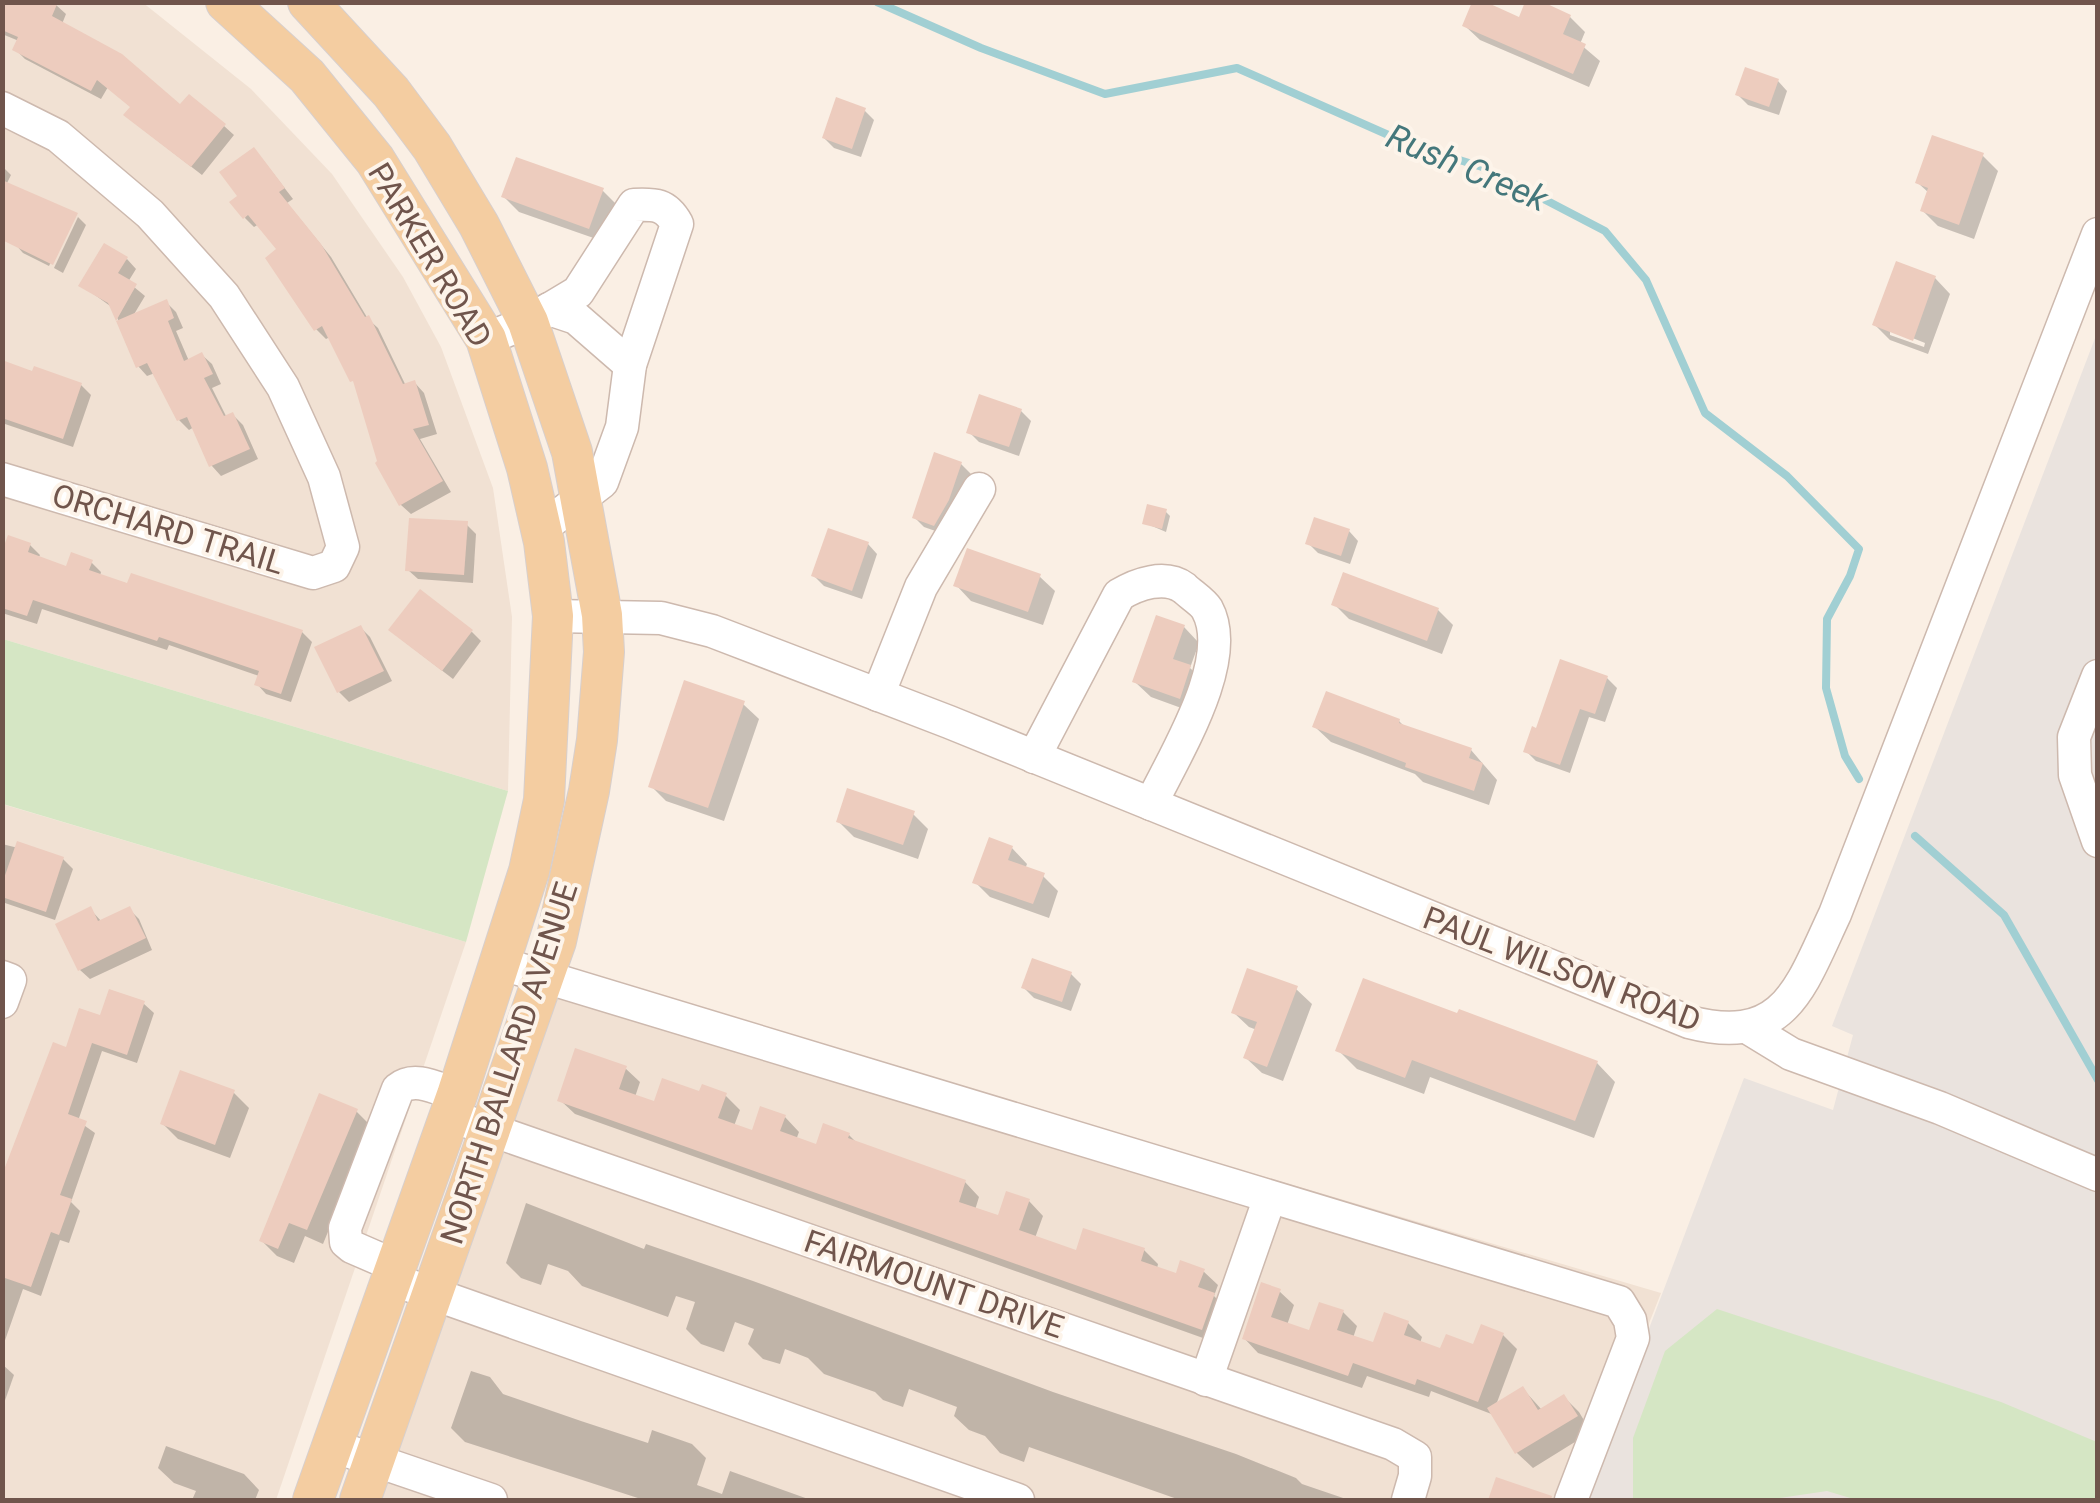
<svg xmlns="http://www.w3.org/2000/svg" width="2100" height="1503" font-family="Roboto,sans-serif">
  <rect width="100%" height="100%" fill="#faefe4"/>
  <g fill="#f1e1d3">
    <path d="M142,2L251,89L332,174L403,277L441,347L493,488L512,617L508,791L3,639L2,3Z"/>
    <path d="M2,804L466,942L276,1500H3Z"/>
    <path d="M560,970L1661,1293L1579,1500H379Z"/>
  </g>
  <path fill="#eae3de" d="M2097,333V1500H1584L1744,1078L1833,1110L1853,1035L1832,1026Z"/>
  <g fill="#d5e6c4">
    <path d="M3,639L508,791L466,942L3,804Z"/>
    <path d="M1717,1309L2001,1402L2097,1442V1500H1857L1827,1491L1766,1500H1633V1438L1665,1351Z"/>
  </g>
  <g fill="#0003" fill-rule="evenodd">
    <path d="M2,2L56,5L66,14L62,24L181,107L224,126L234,135L202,175L136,124L132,108L108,87L101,99L25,59L15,49L19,41L2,34Z"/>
    <path d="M1570,17L1585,32L1580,44L1600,61L1589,87L1480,40L1464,25Z"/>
    <path d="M1778,81L1787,91L1779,115L1748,105L1738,95Z"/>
    <path d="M864,110L874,120L861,157L834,148L824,138Z"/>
    <path d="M1982,155L1998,171L1974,239L1938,226L1923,211L1929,193L1918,183Z"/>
    <path d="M263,160L293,199L287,203L331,257L368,319L378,328L406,386L415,383L424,393L437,434L420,439L451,492L411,514L401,505L357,386L330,337L326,339L316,329L279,249L259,224L254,227L245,218Z"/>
    <path d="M2,166L11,175L6,185L74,215L49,266L23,253L2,229Z"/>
    <path d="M602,190L618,206L605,242L519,212L504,197Z"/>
    <path d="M78,217L86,225L63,273L54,268Z"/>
    <path d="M127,259L136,269L128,282L145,296L133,316L166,302L176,312L183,328L176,331L189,361L202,355L212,364L221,384L212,388L227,418L233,415L243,425L258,459L221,476L212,466L194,427L189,430L179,420L155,373L147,376L138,366L113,308L81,285Z"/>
    <path d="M1935,278L1950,294L1928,354L1890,340L1875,325ZM1890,329L1925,343L1924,347L1890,335Z"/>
    <path d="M2,363L81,385L91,395L73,447L2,423Z"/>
    <path d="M1021,411L1031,421L1019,456L979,442L969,432Z"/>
    <path d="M961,464L971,474L958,510L944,534L924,527L914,517Z"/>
    <path d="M1166,512L1170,516L1166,532L1145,523Z"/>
    <path d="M466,524L476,534L473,583L418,579L408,570Z"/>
    <path d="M1349,531L1358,541L1350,564L1318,553L1308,543Z"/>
    <path d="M868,544L877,554L862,599L824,586L814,576Z"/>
    <path d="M30,545L40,555L38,559L68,569L91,562L101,572L100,576L302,632L312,642L291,702L266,694L257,684L259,676L169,645L167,650L42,609L37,624L2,613V558Z"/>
    <path d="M1039,576L1055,591L1043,625L971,601L956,585Z"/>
    <path d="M1334,604L1438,610L1453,625L1442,654L1349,619Z"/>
    <path d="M1184,627L1199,643L1190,668L1205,682L1195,713L1151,697L1135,682Z"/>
    <path d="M361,628L370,637L392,681L349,702L339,692Z"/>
    <path d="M472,632L481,641L453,679L401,639Z"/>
    <path d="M1607,678L1617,688L1605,722L1589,717L1570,773L1536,761L1526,751Z"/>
    <path d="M743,704L759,719L724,821L666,801L651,786Z"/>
    <path d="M1399,721L1406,728L1471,750L1497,780L1489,805L1423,782L1415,774L1331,742L1315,727Z"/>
    <path d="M913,814L928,829L918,859L854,837L838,821Z"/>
    <path d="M2,844L63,859L73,869L55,920L2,902Z"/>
    <path d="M1012,848L1027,864L1025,869L1043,876L1058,891L1049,918L990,897L975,882Z"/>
    <path d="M90,909L102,922L129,909L139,919L152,950L90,979L80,970Z"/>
    <path d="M1071,974L1081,984L1071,1011L1034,998L1024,988Z"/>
    <path d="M1296,989L1312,1004L1283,1081L1262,1073L1246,1058L1257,1030L1249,1027L1233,1012Z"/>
    <path d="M144,1004L154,1013L137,1063L102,1051L78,1121L95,1133L71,1202L80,1211L69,1243L60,1240L41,1296L23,1289L2,1349V1184L67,1050L101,1018Z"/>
    <path d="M1338,1050L1597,1063L1615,1082L1594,1138L1430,1077L1424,1094L1357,1069Z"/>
    <path d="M625,1068L640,1082L635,1097L655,1104L701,1094L725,1095L740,1110L734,1126L754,1133L785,1117L799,1132L796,1140L817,1147L849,1135L859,1145L965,1182L979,1197L975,1210L999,1218L1029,1201L1043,1216L1035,1238L1077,1253L1144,1250L1158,1264L1157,1269L1178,1276L1203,1271L1218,1285L1214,1296L1228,1310L1217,1343L575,1114L560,1100Z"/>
    <path d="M233,1092L249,1108L230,1158L178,1139L163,1124Z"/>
    <path d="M356,1111L371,1126L323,1244L305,1236L294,1263L277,1256L262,1241Z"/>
    <path d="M526,1203L644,1249L646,1244L753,1281L1053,1392L1236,1454L1296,1478L1302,1484L1349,1500H1180L1029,1447L1024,1462L1000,1453L985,1436L969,1430L954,1416L957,1407L909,1389L903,1407L883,1400L875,1392L824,1374L808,1358L785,1349L780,1364L763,1359L748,1344L754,1329L735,1322L724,1352L701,1344L686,1329L695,1302L676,1296L668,1317L582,1286L568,1271L548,1264L541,1285L521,1278L506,1263Z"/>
    <path d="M1279,1291L1294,1305L1287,1325L1311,1333L1343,1312L1357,1326L1353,1338L1375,1345L1408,1323L1422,1337L1420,1343L1442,1351L1475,1347L1503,1335L1517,1349L1496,1405L1523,1389L1542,1410L1564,1397L1579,1412L1591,1432L1533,1468L1517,1453L1494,1415L1431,1391L1429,1397L1367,1376L1362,1388L1258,1353L1244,1338Z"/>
    <path d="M2,1364L14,1375L2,1409Z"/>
    <path d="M471,1371L490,1377L503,1394L581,1421L648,1443L652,1430L692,1444L706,1458L697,1485L722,1494L730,1471L811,1500H644L465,1442L451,1428Z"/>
    <path d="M166,1446L244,1474L259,1490L255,1500H192L196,1491L174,1483L158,1468Z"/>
  </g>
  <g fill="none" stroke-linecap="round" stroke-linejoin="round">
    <g stroke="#a1cfd3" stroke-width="8">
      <path d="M877,2L981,48L1105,94L1237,68L1411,145L1482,167L1605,231L1646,280L1705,413L1787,476L1859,549L1850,576L1827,619L1826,688L1845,756L1859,779"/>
      <path d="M1915,836L2004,915L2098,1080"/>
    </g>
  </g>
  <g fill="#edccbe">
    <path d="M2,2H58L52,16L122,54L180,104L189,94L226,124L191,167L123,115L130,107L97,80L91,91L12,50L18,37L2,30Z"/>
    <path d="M1472,2H1486L1519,17L1525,2H1543L1571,15L1563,34L1586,44L1573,74L1462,26Z"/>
    <path d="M1745,67L1779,79L1769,107L1735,95Z"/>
    <path d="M836,97L866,108L852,149L822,138Z"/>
    <path d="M1932,135L1984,153L1959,225L1920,211L1928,188L1915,183Z"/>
    <path d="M254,147L285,188L279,192L321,244L365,317L369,315L403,384L415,380L429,425L413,429L443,481L399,506L375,463L377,461L353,381L350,382L322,326L314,331L265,258L276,249L248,215L243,219L229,202L237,196L219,172Z"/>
    <path d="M516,157L604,188L589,229L501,197Z"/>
    <path d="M2,180L78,213L53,265L2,240Z"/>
    <path d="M104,243L128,257L118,273L137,284L116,321L108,303L78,286Z"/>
    <path d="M1896,261L1936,276L1913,341L1872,325Z"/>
    <path d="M167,299L174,318L168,321L184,361L202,352L213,374L204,378L224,416L233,412L250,449L209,467L187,417L177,421L147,363L136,368L116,321Z"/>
    <path d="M2,360L32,371L34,366L82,383L63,439L2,418Z"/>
    <path d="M979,394L1022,409L1009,447L966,433Z"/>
    <path d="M934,452L962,462L949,500L934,526L912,518Z"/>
    <path d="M1147,504L1167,509L1162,529L1142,524Z"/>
    <path d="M1314,517L1350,529L1341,556L1305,544Z"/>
    <path d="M409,518L468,521L464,575L405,571Z"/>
    <path d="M828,528L869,542L852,591L811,576Z"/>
    <path d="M8,535L31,543L28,552L66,566L71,552L93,560L89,570L127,583L131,573L303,630L281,694L254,685L259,671L159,637L157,641L33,600L27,616L2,608V551Z"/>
    <path d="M967,548L1041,574L1028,612L953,586Z"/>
    <path d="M1343,572L1439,608L1427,641L1331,605Z"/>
    <path d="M420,589L473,630L442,671L388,630Z"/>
    <path d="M1156,615L1185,625L1173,659L1191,665L1180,699L1132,682Z"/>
    <path d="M361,625L384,671L337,693L314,647Z"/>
    <path d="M1560,659L1608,676L1595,714L1580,709L1560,765L1523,752L1532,726L1536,728Z"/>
    <path d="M684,680L745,701L708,808L648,787Z"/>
    <path d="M1326,691L1400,719L1399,723L1472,748L1469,758L1483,763L1474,791L1405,767L1406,763L1312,727Z"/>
    <path d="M847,788L915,811L903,845L836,822Z"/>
    <path d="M989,837L1013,846L1008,860L1045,873L1033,904L972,883Z"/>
    <path d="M17,841L64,857L46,912L2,897V884Z"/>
    <path d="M91,906L98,921L130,906L146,938L78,971L55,924Z"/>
    <path d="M1032,958L1072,972L1062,1002L1021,988Z"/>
    <path d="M1247,968L1298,986L1267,1067L1243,1058L1257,1022L1231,1013Z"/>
    <path d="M1363,978L1457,1013L1459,1009L1598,1061L1575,1121L1412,1060L1405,1078L1335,1051Z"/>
    <path d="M109,989L145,1001L127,1055L92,1043L68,1114L87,1121L60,1195L72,1199L59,1235L51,1232L31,1287L2,1277V1175L53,1042L66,1047L79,1008L100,1015Z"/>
    <path d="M575,1048L627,1066L619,1089L654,1101L662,1078L699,1091L702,1084L727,1093L718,1118L752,1130L760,1106L786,1115L780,1131L816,1144L823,1123L850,1133L848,1138L966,1180L959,1202L998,1215L1006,1191L1030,1199L1019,1230L1076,1250L1083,1228L1145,1248L1141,1261L1176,1273L1180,1260L1205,1269L1198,1287L1215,1293L1202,1330L557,1101Z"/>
    <path d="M180,1070L235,1090L215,1145L160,1124Z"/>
    <path d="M319,1093L358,1109L307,1230L289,1223L278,1249L259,1241Z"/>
    <path d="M1261,1282L1281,1289L1271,1317L1309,1330L1319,1302L1344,1310L1337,1330L1373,1342L1384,1312L1409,1321L1404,1335L1440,1348L1446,1334L1473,1344L1481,1324L1504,1333L1478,1402L1417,1379L1415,1385L1353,1363L1348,1376L1242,1339Z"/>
    <path d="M1523,1386L1538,1410L1564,1394L1578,1416L1515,1454L1487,1408Z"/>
    <path d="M1496,1477L1552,1496L1551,1500H1488Z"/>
  </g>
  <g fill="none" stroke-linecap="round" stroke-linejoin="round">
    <defs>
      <g id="minor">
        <path d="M2,108L58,136L150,214L224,296L283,387L324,477L343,547L334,566L313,573L2,479"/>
        <path d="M549,309L576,318L630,365"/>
        <path d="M486,339L528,322L578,292L634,205C655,204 666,204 677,224L630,365L622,427L602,482L541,529"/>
        <path d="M553,616L661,618L712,631L949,722L1689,1022C1785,1047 1800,988 1835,914L2098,234"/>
        <path d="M2098,676L2074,737L2075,775L2098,841"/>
        <path d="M878,695L921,587L979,489"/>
        <path d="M1034,757L1119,595C1137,584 1165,574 1184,588C1190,594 1203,602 1207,609C1235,660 1174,756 1151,804"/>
        <path d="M502,964L1619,1302L1630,1320L1633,1338L1571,1500"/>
        <path d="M2,977L10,980L2,1002"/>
        <path d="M1747,1027L1791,1054L1940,1108L2098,1175"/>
        <path d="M451,1116L1393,1444L1415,1457V1476L1408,1500"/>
        <path d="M398,1267L352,1247L346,1242L345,1228L398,1089C415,1075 438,1089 457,1095"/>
        <path d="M394,1280L1018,1500"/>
        <path d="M1206,1380L1270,1197"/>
        <path d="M333,1446L491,1500"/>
      </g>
      <g id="major">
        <path d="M226,2L307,76L375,160L486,339L527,468L544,542L553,616L544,800L529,871L457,1095L313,1500"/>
        <path d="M308,2L391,92L432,147L479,225L528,322L572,452L602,615L604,652L597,740L589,791L556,941L360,1500"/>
      </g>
    </defs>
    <use href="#minor" stroke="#cdb9ae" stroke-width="35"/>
    <use href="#major" stroke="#d7cfcd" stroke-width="42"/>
    <use href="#minor" stroke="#fff" stroke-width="32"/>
    <use href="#major" stroke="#f4cda1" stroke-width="40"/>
  </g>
  <g text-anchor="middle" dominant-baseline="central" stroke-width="8" stroke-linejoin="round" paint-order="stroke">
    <g font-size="32" fill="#70554c" stroke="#fdf4ea">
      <text transform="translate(430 255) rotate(59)">PARKER ROAD</text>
      <text transform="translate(168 529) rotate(17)">ORCHARD TRAIL</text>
      <text transform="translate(1562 969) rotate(21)">PAUL WILSON ROAD</text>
      <text transform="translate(509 1063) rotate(-72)">NORTH BALLARD AVENUE</text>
      <text transform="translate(934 1284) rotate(19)">FAIRMOUNT DRIVE</text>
    </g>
    <g font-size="35" font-style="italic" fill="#44777b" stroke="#fdf4ea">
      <text transform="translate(1467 168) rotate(23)">Rush Creek</text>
    </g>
  </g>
  <rect width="2100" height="1503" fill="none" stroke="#70554c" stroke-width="10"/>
</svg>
